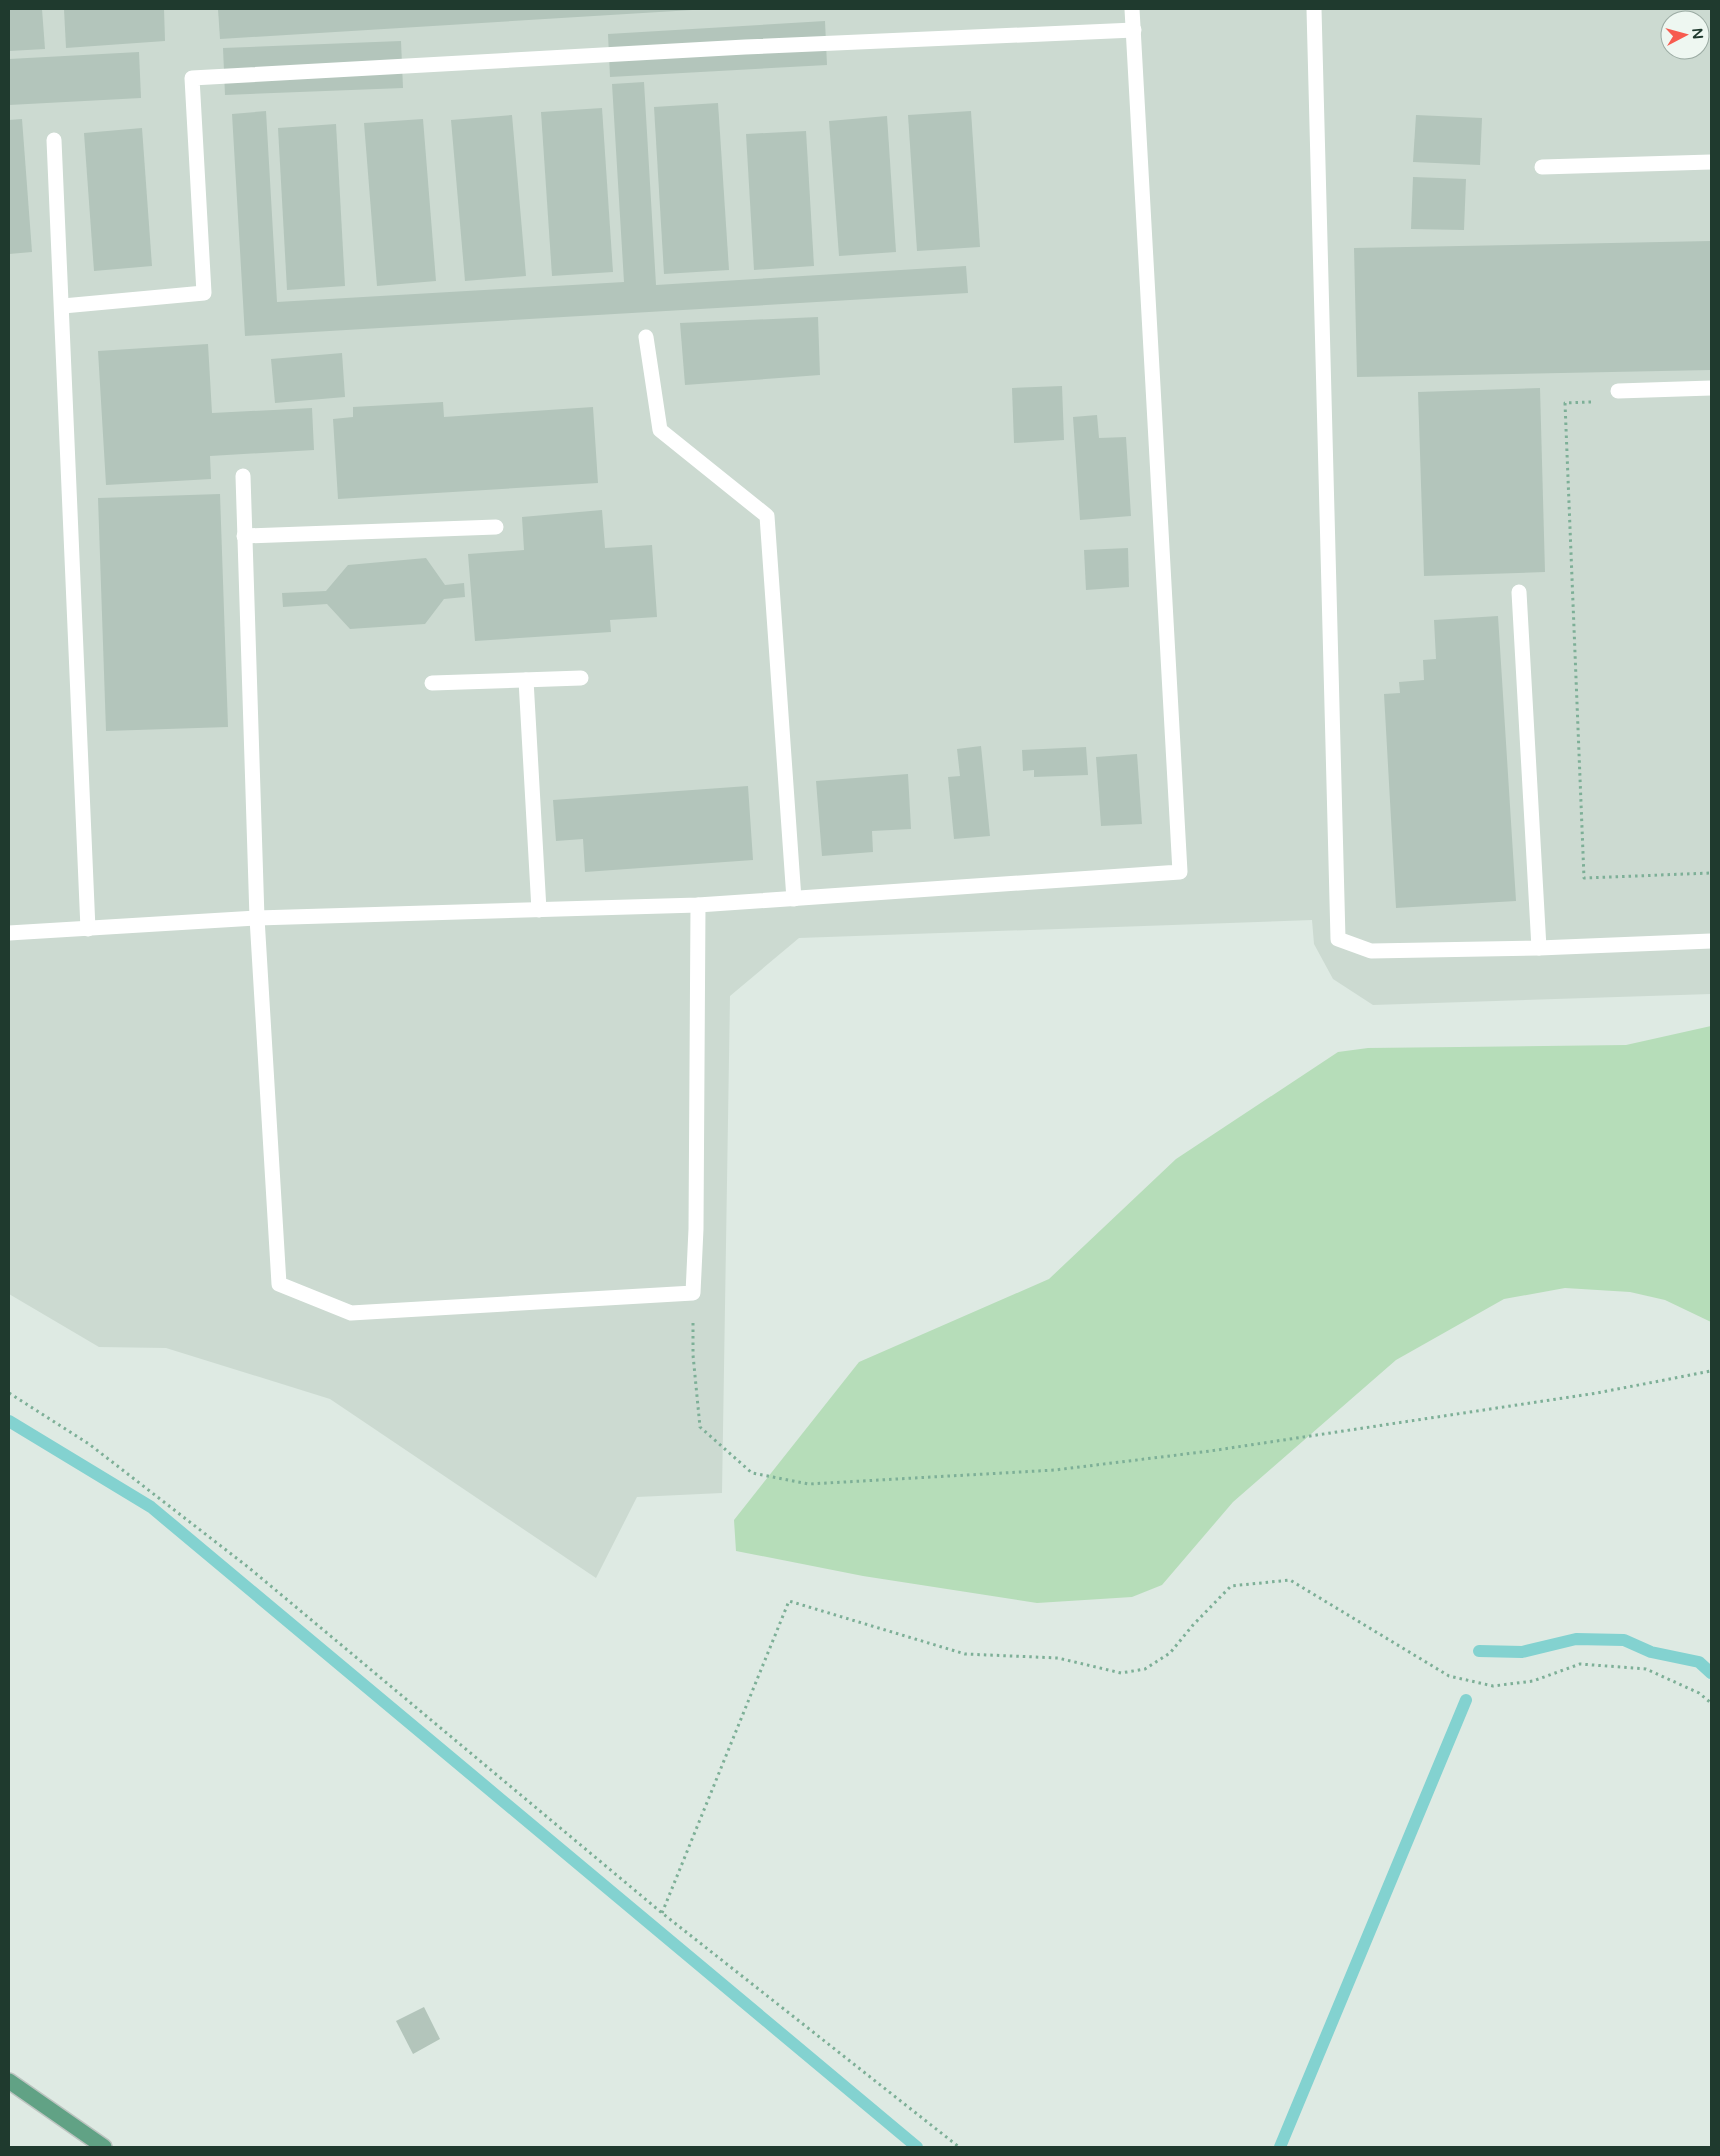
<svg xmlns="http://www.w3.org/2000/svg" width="1720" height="2156" font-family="'Varela Round',sans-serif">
  <rect width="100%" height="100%" fill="#deeae3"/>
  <path fill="#ccdad1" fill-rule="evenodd" d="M9,9H1711V994L1373,1005L1333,979L1314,944L1312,920L799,938L730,996L722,1493L637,1497L596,1578L330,1399L166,1348L99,1347L9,1294ZM1670,20H1700V50H1670Z"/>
  <path fill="#b6ddb9" d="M1711,1026V1322L1665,1300L1630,1292L1565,1288L1504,1299L1396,1360L1233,1502L1162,1585L1132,1597L1037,1603L863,1576L736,1551L734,1520L859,1362L1049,1279L1176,1159L1338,1052L1368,1048L1626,1045Z"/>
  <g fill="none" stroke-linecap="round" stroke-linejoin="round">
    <g stroke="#83d2d0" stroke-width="12">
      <path d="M9,1421L151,1507L917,2147"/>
      <path d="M1479,1651L1522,1652L1576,1639L1624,1640L1651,1652L1699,1662L1711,1673"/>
      <path d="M1280,2147L1466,1700"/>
    </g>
  </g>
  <g fill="#b3c5bb">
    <path d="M9,9H42L45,49L9,51Z"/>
    <path d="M64,9H164L165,41L66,48Z"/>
    <path d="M218,9H692V10L220,39Z"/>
    <path d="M825,21L827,65L610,77L608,34Z"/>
    <path d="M401,41L403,88L225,95L223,48Z"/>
    <path d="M139,52L141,98L9,105V59Z"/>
    <path d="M644,82L656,285L966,266L968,293L245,336L232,114L266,111L277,302L624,282L612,84Z"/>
    <path d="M718,103L729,270L664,274L654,107Z"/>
    <path d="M602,108L613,272L552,276L541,112Z"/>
    <path d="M971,111L980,247L917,251L908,115Z"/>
    <path d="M512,115L526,276L465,281L451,120Z"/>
    <path d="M1416,115L1482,118L1480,165L1413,162Z"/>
    <path d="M887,116L896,252L839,256L829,121Z"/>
    <path d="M22,119L32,252L9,254V120Z"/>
    <path d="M423,119L436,281L377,286L364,123Z"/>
    <path d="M336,124L345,286L287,290L278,128Z"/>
    <path d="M142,128L152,266L94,271L84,133Z"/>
    <path d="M806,131L814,266L754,270L746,134Z"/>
    <path d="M1413,177L1466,179L1464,230L1411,229Z"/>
    <path d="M1711,241V370L1357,377L1354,248Z"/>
    <path d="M818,317L820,375L685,385L680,323Z"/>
    <path d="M208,344L212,413L312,408L314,450L210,456L211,479L106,485L98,351Z"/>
    <path d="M342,353L345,397L275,403L271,359Z"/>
    <path d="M1062,386L1064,440L1014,443L1012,388Z"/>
    <path d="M1540,388L1545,572L1424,576L1418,392Z"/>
    <path d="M443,402L444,417L593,407L598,483L338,499L333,419L353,417V407Z"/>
    <path d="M1097,415L1099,438L1126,437L1131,516L1080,520L1073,417Z"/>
    <path d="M220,494L228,727L106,731L98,498Z"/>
    <path d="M602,510L605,548L652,545L657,617L610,620L611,632L475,641L468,554L524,550L522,517Z"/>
    <path d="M1128,548L1129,587L1086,590L1084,550Z"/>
    <path d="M426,558L445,585L464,583L465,597L444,599L425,624L350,629L327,604L283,607L282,593L326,591L348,565Z"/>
    <path d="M1498,616L1516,901L1396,908L1384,694L1400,693L1399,682L1424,680L1423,660L1436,659L1434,620Z"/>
    <path d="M981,746L990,836L954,839L948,777L960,776L957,749Z"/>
    <path d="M1086,747L1088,775L1034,777V770L1023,771L1022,750Z"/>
    <path d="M1137,754L1142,824L1101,826L1096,757Z"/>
    <path d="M908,774L911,829L872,831L873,852L822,856L816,781Z"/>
    <path d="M748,786L753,860L585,872L583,839L556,841L553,800Z"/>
    <path d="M424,2007L440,2039L413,2054L396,2021Z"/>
  </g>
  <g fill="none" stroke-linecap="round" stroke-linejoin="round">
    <defs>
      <path id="major" d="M9,2081L104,2147"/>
    </defs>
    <use href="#major" stroke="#bcc4c0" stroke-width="18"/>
    <g stroke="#7daf97" stroke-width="3" stroke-dasharray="2.5 4" stroke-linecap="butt">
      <path d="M1591,402L1565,403L1584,878L1711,873"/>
      <path d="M693,1323V1355L700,1427L752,1473L809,1484L1055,1470L1210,1451L1597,1393L1711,1371"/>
      <path d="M9,1393L89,1444L248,1567L662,1913L959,2147"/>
      <path d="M662,1913L789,1601L965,1654L1058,1658L1121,1673L1145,1669L1170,1653L1193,1625L1231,1586L1290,1580L1449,1676L1493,1686L1533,1681L1580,1664L1646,1669L1699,1693L1711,1703"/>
    </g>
    <g stroke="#fff" stroke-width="15">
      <path d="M1314,9L1338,939L1371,951L1539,948L1711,941"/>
      <path d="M54,140L88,929"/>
      <path d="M1542,167L1711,162"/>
      <path d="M63,306L204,293L192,78L745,47L1134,30"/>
      <path d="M646,337L660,430L767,516L794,899"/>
      <path d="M1618,391L1711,388"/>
      <path d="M243,476L257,918L279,1284L351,1313L693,1293L696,1229L698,905"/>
      <path d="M244,536L496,527"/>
      <path d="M1519,592L1539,948"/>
      <path d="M526,680L539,910"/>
      <path d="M432,683L581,678"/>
      <path d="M9,933L257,918L698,905L1180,872L1132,9"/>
    </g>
    <use href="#major" stroke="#61a285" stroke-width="15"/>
  </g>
  <rect width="1720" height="2156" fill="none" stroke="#1f3a2e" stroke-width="20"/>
  <g transform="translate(1685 35) rotate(84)"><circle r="24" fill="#eef7f1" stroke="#9baba3"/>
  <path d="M0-4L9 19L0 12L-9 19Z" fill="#f75b4f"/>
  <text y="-8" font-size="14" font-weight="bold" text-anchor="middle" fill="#1f3a2e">N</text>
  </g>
</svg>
